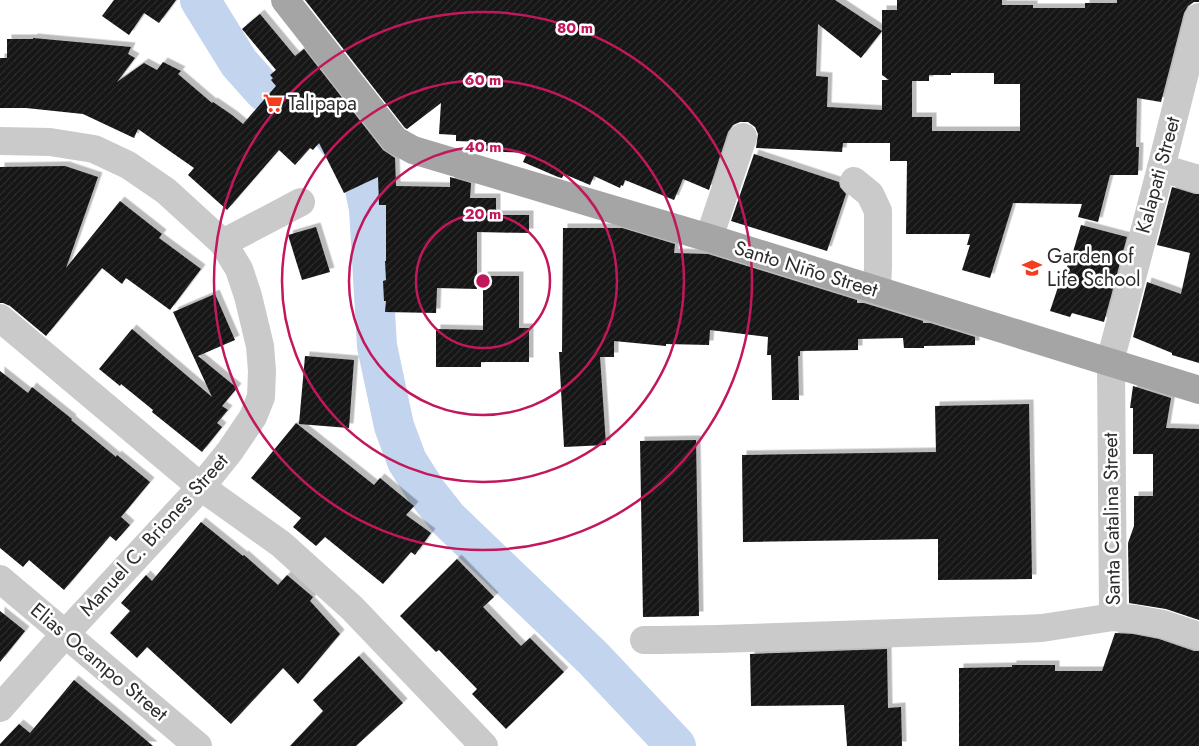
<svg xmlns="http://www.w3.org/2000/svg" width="1199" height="746" font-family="Jost,sans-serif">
  <defs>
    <pattern id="building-hatch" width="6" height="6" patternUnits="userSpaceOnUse" patternTransform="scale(1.25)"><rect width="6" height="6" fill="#141414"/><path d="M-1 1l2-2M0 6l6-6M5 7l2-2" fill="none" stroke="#2e2e2e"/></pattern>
    <filter id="shadow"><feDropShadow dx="4.5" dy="-4.5" stdDeviation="0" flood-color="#0004"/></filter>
  </defs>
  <rect width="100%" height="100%" fill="#fff"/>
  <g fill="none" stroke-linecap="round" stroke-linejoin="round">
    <path stroke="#c3d4ee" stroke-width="40" d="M200,0L239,63L264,91L282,103L297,111L313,116L325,124L348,154L363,179L369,209L377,346L394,426L407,461L426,491L448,519L593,658L676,746"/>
  </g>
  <g fill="url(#building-hatch)" fill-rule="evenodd" filter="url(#shadow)">
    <path d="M114,0H176L159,23L144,13L129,35L102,16Z"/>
    <path d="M305,0H835L882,31L861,58L818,24L816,76L828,77L827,107L882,110V80H889L882,75V10H897V0H1002V5H1033V8H1085V3H1117V0H1199V2H1194L1188,6L1184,13L1161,102L1137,98L1136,147H1139L1138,175H1110L1098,222L1078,217L1082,204L1013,203L990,278L962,270L970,245H967L970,234H906L907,161H890V143H843L842,152L756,148L758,134L755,127L748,122H740L733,125L728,132L709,190L683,179L674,200L625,180L623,186L621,185L620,188L594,176L590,185L564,174L562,178L558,177L523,162L527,153L486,151V142L456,141V135L439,134L441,103L407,129L405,128ZM951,73H994V84H1020V131H932V117H912V81H929V75H951Z"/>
    <path d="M260,14L295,56L304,49L383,150L395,158L396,186L450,187V177L471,183L470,198H496V215H529V233L477,232V289L437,288L436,313L385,312L386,301H384L383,281L386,280L385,261H386V205H379L378,177L344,193L319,143L313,150L310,148L295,165L279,150L227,210L188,175L194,168L138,129L134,138L83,114L26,108H0V58H7V39H33V38L131,47L128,54L135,58L117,82L144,63L157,70L163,62L181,71L178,74L212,103L213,102L232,115L243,124L276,86L271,80L273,78L270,75L276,70L242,29Z"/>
    <path d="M754,154L839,182L840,187L846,194L827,251L731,221Z"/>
    <path d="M65,166L98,177L66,268L120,201L162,234L159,238L201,269L170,310L126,278L122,284L102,268L46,336L10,306L3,303H0V167Z"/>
    <path d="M1172,187L1195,194H1199V363L1172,355V353L1133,337L1147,282L1181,294L1190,253L1157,245Z"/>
    <path d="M1081,225L1127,237L1104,322L1072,313L1070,317L1050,311L1058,287L1060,288L1069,261L1070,262Z"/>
    <path d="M316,227L330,272L302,280L288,235Z"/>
    <path d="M563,228H622L675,244L674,253L708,254L857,300V303H864L923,321V323H930L975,337V345L924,346V348H904L903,338L858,339V350L800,351V356H798L799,400H772L771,355H767L768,337L710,330L709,345L666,344V346L614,341V357H600L606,445L564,447L559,352H562Z"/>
    <path d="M483,276H519V328H529V362H481V367H436V329L483,330Z"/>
    <path d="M215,294L235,340L198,356L237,388L222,406L228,410L217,423L222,427L202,452L152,412L153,410L121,384L120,386L99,369L132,329L212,397L173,312Z"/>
    <path d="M305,356L354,360L349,428L299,424Z"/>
    <path d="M0,371L28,393L32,387L72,419L71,420L116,457L117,455L150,482L121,517L130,525L116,541L110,536L64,590L29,560L23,567L0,548Z"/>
    <path d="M1133,386L1171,398L1166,428L1199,429V620L1166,609L1129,603L1128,543L1134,526V496H1153V454H1133V408H1130Z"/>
    <path d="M1029,404L1032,579L938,580V539L743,542L742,455L936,452L935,406Z"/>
    <path d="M296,423L374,485L380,478L414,506L406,515L431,533L415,555L411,552L383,584L325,537L316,546L293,527L301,518L251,478Z"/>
    <path d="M696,440L699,616L643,617L640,441Z"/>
    <path d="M201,522L243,556L244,555L278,585L287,575L313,597L310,601L340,634L298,684L283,668L231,724L147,647L137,658L110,633L130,611L121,603L146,575L152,581Z"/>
    <path d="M457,559L494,597L483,607L521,646L530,638L564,672L506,729L472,694L477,689L439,650L436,652L400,616Z"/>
    <path d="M0,611L25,631L0,662Z"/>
    <path d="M1115,633L1133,634L1159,639L1194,651H1199V746H959V668L1012,667V665H1055V671H1102Z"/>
    <path d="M887,649L888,708L901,707L902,746H847L844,705L751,706L750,654Z"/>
    <path d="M359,656L403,703L356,746H290L323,711L313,700Z"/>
    <path d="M74,680L115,714L153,746H0V744L19,724L30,733Z"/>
  </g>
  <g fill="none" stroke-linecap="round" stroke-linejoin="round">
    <g stroke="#cacaca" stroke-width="28">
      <path d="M0,141L50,142L94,149L128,165L166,191L223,243L239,269L248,296L260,346L262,371L261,397L253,417L230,451L201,487L66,633L0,708"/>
      <path d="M1161,168L1199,179"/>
      <path d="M854,181L870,194L878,211V267L877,290"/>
      <path d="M709,238L743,137"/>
      <path d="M223,243L301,202"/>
      <path d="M0,318L201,487L281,544L352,608L484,746"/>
      <path d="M0,579L198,746"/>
      <path d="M1113,617L1111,363L1113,350L1161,168L1199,17"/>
      <path d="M644,640H660L717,639L1022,629L1042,628L1113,617L1135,619L1163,624L1199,636"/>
    </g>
    <path stroke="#a5a5a5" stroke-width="28" d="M285,0L395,140L413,150L709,238L1199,390"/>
  </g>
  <g fill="none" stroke="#c2185b" stroke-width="2.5">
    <circle cx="483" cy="281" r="67"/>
    <circle cx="483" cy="281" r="134"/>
    <circle cx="483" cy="281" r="201"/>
    <circle cx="483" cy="281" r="269"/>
  </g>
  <defs>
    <symbol id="supermarket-bare" viewBox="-9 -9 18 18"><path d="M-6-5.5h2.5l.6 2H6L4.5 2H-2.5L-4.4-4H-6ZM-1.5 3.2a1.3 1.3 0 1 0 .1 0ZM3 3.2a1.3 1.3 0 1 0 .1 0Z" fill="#f43d1e" stroke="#fff" stroke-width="2.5" paint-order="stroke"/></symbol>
    <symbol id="school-bare" viewBox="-9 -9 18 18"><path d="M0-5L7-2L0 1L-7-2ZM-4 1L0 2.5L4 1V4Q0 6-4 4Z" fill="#f43d1e" stroke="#fff" stroke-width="2.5" paint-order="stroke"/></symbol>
  </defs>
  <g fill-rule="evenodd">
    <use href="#supermarket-bare" x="259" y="89" width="28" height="28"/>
    <use href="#school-bare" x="1018" y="254" width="28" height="28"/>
  </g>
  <g text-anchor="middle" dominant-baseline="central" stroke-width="5" stroke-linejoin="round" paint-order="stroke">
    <g font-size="20" fill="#2d2d2d" stroke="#fff" text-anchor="start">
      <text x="288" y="103">Talipapa</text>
      <text x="1047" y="256">Garden of<tspan x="1047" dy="23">Life School</tspan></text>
    </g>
    <g font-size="20" fill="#2d2d2d" stroke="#fff">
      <text transform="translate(1158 175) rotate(-75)">Kalapati Street</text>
      <text transform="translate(806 269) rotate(17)">Santo Niño Street</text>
      <text transform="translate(1112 519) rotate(-91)">Santa Catalina Street</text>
      <text transform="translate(154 535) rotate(-48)">Manuel C. Briones Street</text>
      <text transform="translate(99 662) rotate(40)">Elias Ocampo Street</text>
    </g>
  </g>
  <circle cx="483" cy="281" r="8" fill="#c2185b" stroke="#fff" stroke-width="2.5"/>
  <g font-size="15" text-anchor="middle" font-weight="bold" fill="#c2185b" stroke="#fff" stroke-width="5" stroke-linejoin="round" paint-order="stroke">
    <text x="575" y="33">80 m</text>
    <text x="483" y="85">60 m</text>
    <text x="483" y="152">40 m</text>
    <text x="483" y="219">20 m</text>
  </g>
</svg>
